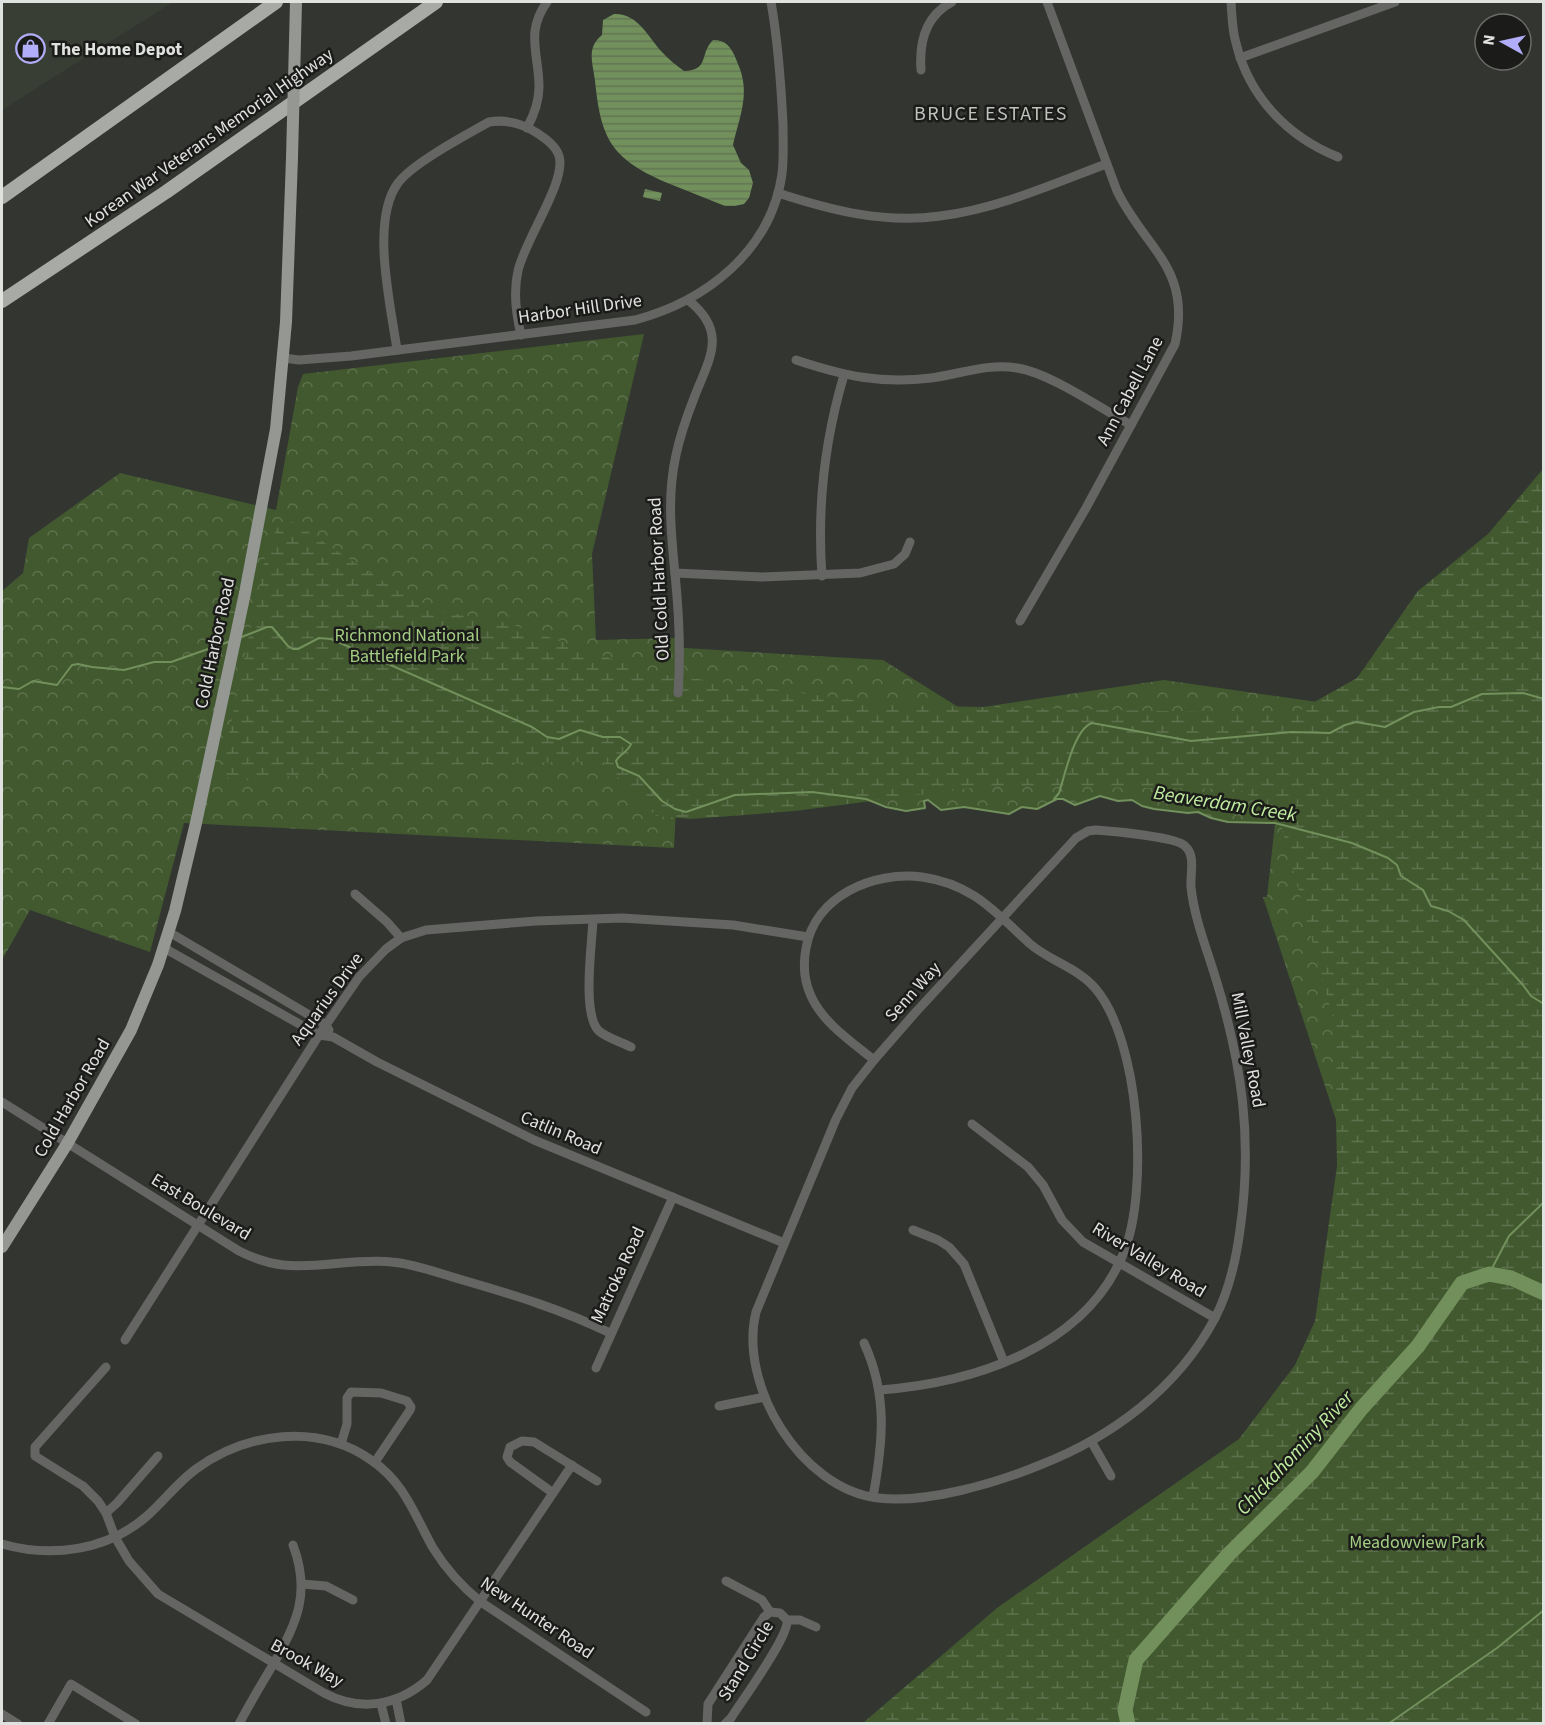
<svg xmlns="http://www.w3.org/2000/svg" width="1545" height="1725" font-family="'Source Sans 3',sans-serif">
  <defs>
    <pattern id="forest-crowns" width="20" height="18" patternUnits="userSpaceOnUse" patternTransform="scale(1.5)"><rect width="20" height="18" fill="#42592f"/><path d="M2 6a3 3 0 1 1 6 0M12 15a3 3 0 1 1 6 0" fill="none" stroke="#5d714d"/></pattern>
    <pattern id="wetland-marsh" width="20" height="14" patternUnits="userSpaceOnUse" patternTransform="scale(1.5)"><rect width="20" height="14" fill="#42592f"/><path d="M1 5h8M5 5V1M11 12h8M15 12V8" fill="none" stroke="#5d714d"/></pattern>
    <pattern id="water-rules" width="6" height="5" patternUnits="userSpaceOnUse" patternTransform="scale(1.5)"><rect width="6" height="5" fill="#72905c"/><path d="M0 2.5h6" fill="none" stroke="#627553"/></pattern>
  </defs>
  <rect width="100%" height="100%" fill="#323530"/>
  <path fill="#383e34" d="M2,2H173L2,110Z"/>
  <path fill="url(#forest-crowns)" d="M644,334L592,554L596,640L675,638L684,648L883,660L963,710L1164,680L1360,708L1543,1723L1311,1472L1343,1141L1263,897H1267L1275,823L1228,822L1211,818L1198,812L1188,813L1154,809L1142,806L1132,800L1118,801L1100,796L1075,805L1063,799H1057L1037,809L1022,807L1009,814L964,807L941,810L928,800L924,801L925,808C901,814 889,806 866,799L676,809L674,848L184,823L150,952L30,910L2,960V591L23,573L29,538L120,473L276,510L298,387L303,374Z"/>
  <path fill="url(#wetland-marsh)" d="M1543,469V1723H863L997,1608L1239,1439L1295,1365L1315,1321L1337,1166L1334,1022L1277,810L1238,789L986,786L795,811L691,819L656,816L602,761L383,767L231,782L222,768L267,548L278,527L293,522L424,608L508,623L652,673L892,705L1293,714L1357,678L1418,591L1488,534Z"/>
  <g fill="url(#water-rules)">
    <path d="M614,14C638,13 648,37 662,52C668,59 676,65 684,71C710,70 699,54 713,40C726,40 731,47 736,59C738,65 741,70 742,76C748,100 738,122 733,145L741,163L749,170L753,183L749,198L744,204L735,206H725C705,198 685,190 665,182C611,158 601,139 595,81C593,62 586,48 602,35L603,20Z"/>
    <path d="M645,189L662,193L660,201L643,197Z"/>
  </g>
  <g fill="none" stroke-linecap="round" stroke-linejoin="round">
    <g stroke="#72905c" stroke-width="2">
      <path d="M239,638L267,627H272L288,646L293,649H298L319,638L331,639L532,727L547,737L559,739L580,730L603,737H620L631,744C628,752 620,754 616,761L618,767L639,776L662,801L675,809L686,812L735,795L812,792L866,799L886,807L906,811L925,808L924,801L928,800L941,810L964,807L1009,814L1022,807L1037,809L1057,799H1063L1075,805L1100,796L1118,801L1132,800L1142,806L1154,809L1188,813L1198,812L1211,818L1228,822L1275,823L1352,843L1388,858L1397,865L1401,876L1423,890L1431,906L1448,911L1464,920L1523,985L1531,996L1544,1004"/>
      <path d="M2,687L19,689L33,681L57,685L72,665L78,664L92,667L124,670L154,662H171L231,641"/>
      <path d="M1054,799L1059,793C1065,775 1074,729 1092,723L1191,741L1292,732L1330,733L1345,725L1356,722L1385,727L1414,712L1439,707H1451L1482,694L1523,693L1544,699"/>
      <path d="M1489,1274L1509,1236L1544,1202"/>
      <path d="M1388,1724L1497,1648L1544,1610"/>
    </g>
    <path stroke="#72905c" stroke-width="15" d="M1128,1724L1125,1710L1136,1660L1229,1554L1312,1472L1361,1409L1418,1346L1462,1283L1489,1274L1511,1278L1544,1293"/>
    <g stroke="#656664" stroke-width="9">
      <path d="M1231,2C1232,15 1232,30 1236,43C1249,97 1288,137 1338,157"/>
      <path d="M1240,58L1395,2"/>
      <path d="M921,70C919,42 925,16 952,2"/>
      <path d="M527,128C534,115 539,102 539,87C539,54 525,32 547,2"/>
      <path d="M778,193C830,210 884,224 940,216C997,209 1053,184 1106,164"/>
      <path d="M397,350C391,306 370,221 398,183C413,163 466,135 489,122C507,119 523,124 537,133C546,139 556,146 559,156C567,181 524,241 518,271C513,292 516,314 521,335"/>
      <path d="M284,358L299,360L351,356L635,320C706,301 771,251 782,174C784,158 783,141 783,124C781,83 778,42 771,2"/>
      <path d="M796,360C844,376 880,384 931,378C960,374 988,363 1017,368C1050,373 1100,408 1131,425"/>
      <path d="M675,573L762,577L860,573L894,564L905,554L910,542"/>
      <path d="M822,576C817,507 824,442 844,375"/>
      <path d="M1020,621L1086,508L1175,344C1192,268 1146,250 1117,191L1047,2"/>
      <path d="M678,693C681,653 679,613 675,574C671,533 667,495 676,455C680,436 687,416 694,398C709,359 729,332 688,300"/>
      <path d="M1096,830C1111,831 1177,837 1185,846C1196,856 1190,873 1191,887C1194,917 1206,947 1215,976C1242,1063 1253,1139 1240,1230C1236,1260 1229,1291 1215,1318C1178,1388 1112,1437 1040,1465C996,1483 926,1504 878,1498C801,1489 738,1385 756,1312L836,1119L852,1088L874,1060L915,1013L1076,838L1088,831Z"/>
      <path d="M355,894L387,922L401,938"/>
      <path d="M593,920C592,944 582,1012 598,1030C603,1036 623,1043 631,1047"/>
      <path d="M169,932L326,1025L329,1030"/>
      <path d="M164,948L319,1035L333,1037L377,1062L534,1140L784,1243"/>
      <path d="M874,1060C852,1042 823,1023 811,996C804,981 803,964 806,948C815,896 873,871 922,877C972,884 994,911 1029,943C1049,961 1077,967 1095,988C1140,1040 1149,1190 1124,1252C1086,1348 973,1383 880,1390"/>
      <path d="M2,1102L239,1251C253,1258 267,1263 283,1265C317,1269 356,1258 392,1262C415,1264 438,1273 459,1279C511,1294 561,1309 610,1333"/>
      <path d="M972,1124L1028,1167L1043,1185L1062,1220L1083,1242L1215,1318"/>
      <path d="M913,1230L938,1240L949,1247L964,1264L1004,1362"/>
      <path d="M125,1340L319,1035L359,977L386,949L401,938L426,930L536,921L622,918L733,925L808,937"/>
      <path d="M864,1343C888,1395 883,1442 873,1497"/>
      <path d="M106,1367L35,1447V1456L83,1486L98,1501L106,1513L115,1537L129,1561L158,1594L324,1693C360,1712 397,1706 427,1680L572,1465"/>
      <path d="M596,1368L673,1197"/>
      <path d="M719,1406L765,1397"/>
      <path d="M1091,1441L1111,1476"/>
      <path d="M341,1444L347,1424V1398L351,1392L381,1393L407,1401L411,1407L410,1410L375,1462"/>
      <path d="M553,1493L510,1462L507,1457L510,1447L522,1441L534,1442L597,1481"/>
      <path d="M106,1513L117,1503L158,1456"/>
      <path d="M2,1544C51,1558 107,1551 147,1516C164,1501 178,1482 196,1469C247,1432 318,1423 371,1460C405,1483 414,1514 433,1548C446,1569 461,1586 481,1602L646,1712"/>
      <path d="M726,1581L762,1600L770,1612"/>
      <path d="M302,1584L326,1586L353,1600"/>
      <path d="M787,1620H800L816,1627"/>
      <path d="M396,1699L401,1724"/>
      <path d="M381,1704L386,1724"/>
      <path d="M2,1714L18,1724"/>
      <path d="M48,1724L71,1684L136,1724"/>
      <path d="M239,1724C250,1703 262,1683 274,1663C297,1622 311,1593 293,1545"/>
      <path d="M707,1724L708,1704L764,1617L770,1612L780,1613L787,1620C790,1635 741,1702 731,1718L725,1724"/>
    </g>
    <path stroke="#949792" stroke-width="12" d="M2,1247L67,1144L131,1030L158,965L175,911L196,823L245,593L276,429L286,322L292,158"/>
    <g stroke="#a7aaa5" stroke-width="14">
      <path d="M2,197L276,2"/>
      <path d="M2,301L166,192L436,2"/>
    </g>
    <path stroke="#949792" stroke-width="12" d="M292,158L296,2"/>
  </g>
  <defs>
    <symbol id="shop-ring" viewBox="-11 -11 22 22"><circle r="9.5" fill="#1b1c1a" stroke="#b2adf9" stroke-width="1.5"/><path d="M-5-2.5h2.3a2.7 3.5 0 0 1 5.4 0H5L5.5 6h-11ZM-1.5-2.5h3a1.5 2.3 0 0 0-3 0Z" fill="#b2adf9"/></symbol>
  </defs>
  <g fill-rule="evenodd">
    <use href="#shop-ring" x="14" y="32" width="33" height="33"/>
  </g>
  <g text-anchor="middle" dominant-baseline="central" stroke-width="5" stroke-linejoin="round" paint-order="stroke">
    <g font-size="18" font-weight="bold" fill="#e0e2df" stroke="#1b1c1a" text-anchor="start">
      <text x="51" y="49">The Home Depot</text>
    </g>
    <g font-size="18" fill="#e0e2df" stroke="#1b1c1a">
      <text transform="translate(209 138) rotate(-35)">Korean War Veterans Memorial Highway</text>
      <text transform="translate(580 309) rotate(-8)">Harbor Hill Drive</text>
      <text transform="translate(1130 391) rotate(-62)">Ann Cabell Lane</text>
      <text transform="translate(659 579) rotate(-93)">Old Cold Harbor Road</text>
      <text transform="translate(215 643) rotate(-78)">Cold Harbor Road</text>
      <text transform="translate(913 992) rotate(-48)">Senn Way</text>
      <text transform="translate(327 999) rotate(-54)">Aquarius Drive</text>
      <text transform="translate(1248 1050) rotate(79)">Mill Valley Road</text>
      <text transform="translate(72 1098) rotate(-60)">Cold Harbor Road</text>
      <text transform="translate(561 1133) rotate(23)">Catlin Road</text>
      <text transform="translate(201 1207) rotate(31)">East Boulevard</text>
      <text transform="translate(1149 1260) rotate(31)">River Valley Road</text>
      <text transform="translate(618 1275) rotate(-65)">Matroka Road</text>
      <text transform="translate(537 1618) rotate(34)">New Hunter Road</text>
      <text transform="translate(746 1661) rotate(-59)">Stand Circle</text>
      <text transform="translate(307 1663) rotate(29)">Brook Way</text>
    </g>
    <g font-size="18" fill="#a3ce83" stroke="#1b1c1a">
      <text x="407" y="635">Richmond National<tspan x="407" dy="21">Battlefield Park</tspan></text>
      <text x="1417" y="1542">Meadowview Park</text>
    </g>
    <g font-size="20" letter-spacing="1.5" fill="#bec1bc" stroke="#1b1c1a">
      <text x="991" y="114">BRUCE ESTATES</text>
    </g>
    <g font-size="20" font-style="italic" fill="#c0eda0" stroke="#1b1c1a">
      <text transform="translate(1225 804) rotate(9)">Beaverdam Creek</text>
      <text transform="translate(1295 1453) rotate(-47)">Chickahominy River</text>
    </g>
  </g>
  <rect width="1545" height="1725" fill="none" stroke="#e0e2df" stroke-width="6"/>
  <g transform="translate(1503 42) rotate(278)"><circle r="28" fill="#1b1c1a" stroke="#6a6b69" stroke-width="1.5"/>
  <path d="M0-4.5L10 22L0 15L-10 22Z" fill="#b2adf9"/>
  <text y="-9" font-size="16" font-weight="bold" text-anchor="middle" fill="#e0e2df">N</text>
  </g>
</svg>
